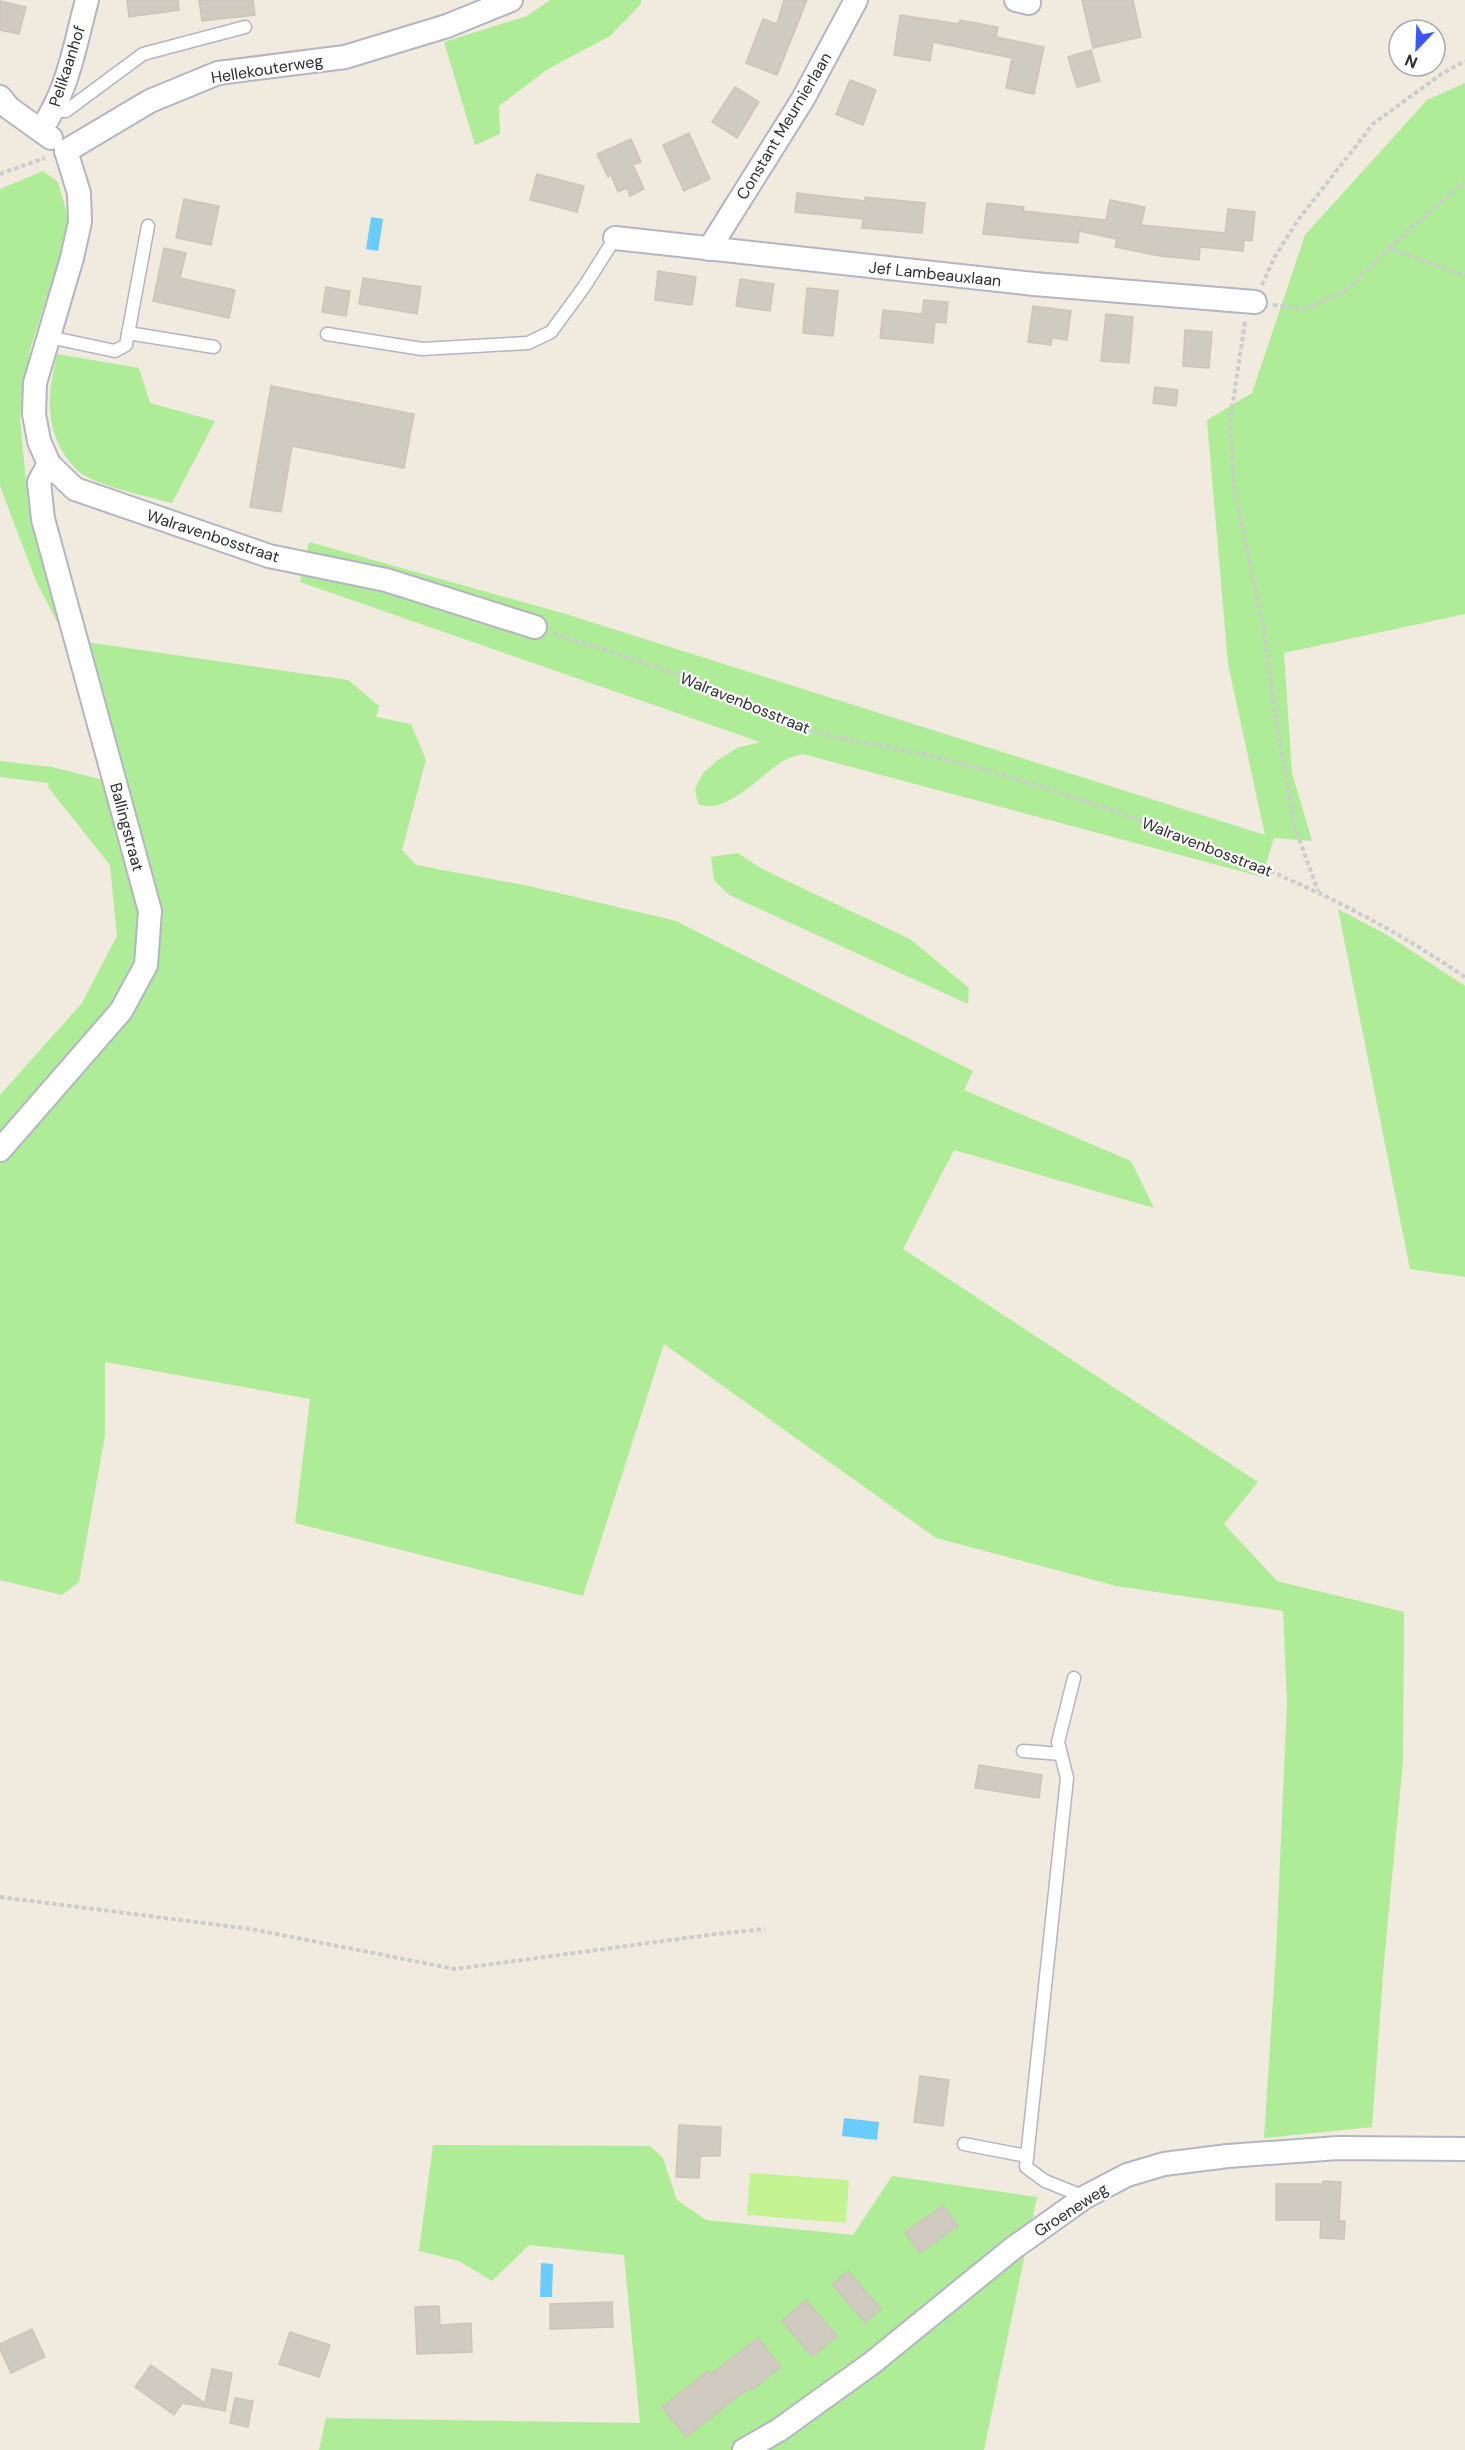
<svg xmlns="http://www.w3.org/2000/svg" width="1465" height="2450" font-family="'DM Sans',sans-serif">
  <rect width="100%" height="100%" fill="#f0eadf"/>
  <g fill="#afec97">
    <path d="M550,0H641V4L610,36L548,69L499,106L500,134L475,145L444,42L527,16Z"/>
    <path d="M1465,83V614L1284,653L1292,773L1312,841L1274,838L1262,877L803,754C797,756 790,757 785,760C762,773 727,816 698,804L695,789L703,773L718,760L737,748L760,742L300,582L309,542L569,615L1265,835L1228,664L1207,420L1252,393L1305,235L1427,100Z"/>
    <path d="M43,171L58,182L70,224L30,350L20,418L26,482L66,639L36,581L0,486V189Z"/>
    <path d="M57,354L139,368L150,403L215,421L172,503C150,497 92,485 77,470C43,436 47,397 57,354Z"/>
    <path d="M72,640L348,680L379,706L376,717L411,724L426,760L402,850L416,865L529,886L676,921L973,1071L964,1090L1131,1161L1154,1208L954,1150L903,1249L1258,1482L1224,1524L1277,1581L1404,1612L1403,1761L1384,1962L1372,2127L1264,2138L1276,1953L1287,1702L1283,1611L1116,1586L936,1538L664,1344L583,1596L295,1523L310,1399L105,1362V1435L79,1582L62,1595L0,1580V1158L131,1009C174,933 155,883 122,809L141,819L116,802L145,919L137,962L122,990L84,1045L0,1136V1095L82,1003L117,936L110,865L48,787L49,783L0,777V761L52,767L103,780Z"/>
    <path d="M738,853L762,869L910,939L969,988L968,1004L729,895L714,880L711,857Z"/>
    <path d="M1338,909L1389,936L1465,986V1277L1410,1269Z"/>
    <path d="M433,2145L650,2146L663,2158L677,2200L706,2220L853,2235L892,2176L1037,2197L984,2450H319L326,2418L640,2423L624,2255L529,2245L492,2281L459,2261L419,2251Z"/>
  </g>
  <path fill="#c4f492" d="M750,2173L849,2180L846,2223L747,2215Z"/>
  <g fill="#69ccfc">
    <path d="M371,217L383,219L378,251L366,249Z"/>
    <path d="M844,2118L879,2122L877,2140L842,2136Z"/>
    <path d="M541,2263L553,2264L552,2297H540Z"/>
  </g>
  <g fill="#cfcbc0" stroke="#ccc6b8" stroke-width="1.5">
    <path d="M127,0H178L179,10L129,17Z"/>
    <path d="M199,0H253L255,15L202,21Z"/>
    <path d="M784,0H807L777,75L746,63L763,19L777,24Z"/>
    <path d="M1082,0H1133L1141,37L1093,48Z"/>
    <path d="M0,1L26,7L19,34L0,30Z"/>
    <path d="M900,15L959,24L960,20L998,27L996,37L1044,47L1034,94L1006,88L1012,58L933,42L930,61L894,55Z"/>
    <path d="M1091,50L1100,81L1077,87L1068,57Z"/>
    <path d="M850,80L876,90L863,125L836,114Z"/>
    <path d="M735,87L759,102L737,138L712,122Z"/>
    <path d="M689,133L710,179L684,191L663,145Z"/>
    <path d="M631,139L641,162L633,165L644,189L630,196L627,188L618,192L611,175L608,177L597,154Z"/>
    <path d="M537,174L584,186L577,212L530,200Z"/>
    <path d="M797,193L865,201V197L925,203L922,233L862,228L863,219L795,212Z"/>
    <path d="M184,199L219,206L211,245L176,238Z"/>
    <path d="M1110,200L1145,207L1141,225L1225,233L1228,209L1255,212L1252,241L1244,240L1243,251L1200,247L1199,260L1160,256L1115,247L1117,239L1079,231L1078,243L983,234L987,203L1024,207L1023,211L1106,220Z"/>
    <path d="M164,248L186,253L180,278L235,290L229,318L153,301Z"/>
    <path d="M658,271L696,277L692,305L655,300Z"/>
    <path d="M363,278L421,287L417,314L359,304Z"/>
    <path d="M740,279L774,284L770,311L736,306Z"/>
    <path d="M326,287L350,291L346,316L322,312Z"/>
    <path d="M807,288L838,291L833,336L803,333Z"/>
    <path d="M924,300L948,302L946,323L935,322L933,343L880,338L883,310L922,314Z"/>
    <path d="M1033,306L1071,311L1067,340L1052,338L1051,345L1028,342Z"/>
    <path d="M1106,314L1133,317L1129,363L1101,361Z"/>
    <path d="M1185,330L1212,332L1209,368L1183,366Z"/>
    <path d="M271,386L414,414L404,468L292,446L281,512L250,507Z"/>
    <path d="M1155,387L1178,390L1176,406L1153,403Z"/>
    <path d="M979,1765L1042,1775L1039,1798L975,1788Z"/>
    <path d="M920,2076L949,2080L943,2126L914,2122Z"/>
    <path d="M679,2125L721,2127L720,2156H700L699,2178L676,2177Z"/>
    <path d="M1323,2181L1341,2182L1339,2221H1345L1344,2239L1320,2238L1321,2220H1276V2184H1322Z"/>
    <path d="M943,2205L958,2226L920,2253L905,2233Z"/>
    <path d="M848,2271L881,2309L865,2323L832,2284Z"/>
    <path d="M806,2300L837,2336L812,2357L782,2321Z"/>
    <path d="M612,2302L613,2327L550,2329V2304Z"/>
    <path d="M439,2306L440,2325L471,2323L472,2352L417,2354L415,2307Z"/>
    <path d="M32,2329L45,2357L11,2373L0,2349V2344Z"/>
    <path d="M290,2332L330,2345L319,2377L279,2364Z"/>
    <path d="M758,2338L781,2367L752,2390L750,2387L686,2437L662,2407L708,2371L711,2374Z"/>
    <path d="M151,2365L205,2403L212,2369L232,2373L225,2411L182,2403L174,2415L135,2387Z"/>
    <path d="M235,2398L253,2401L248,2427L230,2423Z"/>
  </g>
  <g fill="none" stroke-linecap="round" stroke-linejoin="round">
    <defs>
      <g id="lane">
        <path d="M54,111H66L143,54L245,27"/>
        <path d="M128,333L214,347"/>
        <path d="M327,334L422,349L528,343L551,332L584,287L615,238"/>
        <path d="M49,337L115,351L126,345L148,226"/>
        <path d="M1074,1678L1058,1742L1067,1778L1026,2167L1045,2181L1085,2197"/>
        <path d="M1023,1751L1061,1754"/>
        <path d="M964,2144L1027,2156"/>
      </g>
      <g id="street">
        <path d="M1016,0L1029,3"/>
        <path d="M0,97L9,108L51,138"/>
        <path d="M41,129C68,92 75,44 87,0"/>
        <path d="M66,151L79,193L80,222L72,258L35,383L34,414L39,441L49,464L75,489L269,556L386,580L535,627"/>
        <path d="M66,151L150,101L218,73L345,57L447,26L511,0"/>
        <path d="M615,238L1034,284L1255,302"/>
        <path d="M709,249L803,99L856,0"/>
        <path d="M0,1150L121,1011L146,965L150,911L43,519L39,482L49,464"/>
        <path d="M744,2450L779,2430L872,2363L1012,2249L1085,2197L1127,2175L1164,2164L1228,2156L1338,2148L1465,2149"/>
      </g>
    </defs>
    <use href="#lane" stroke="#b3b5c2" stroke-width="15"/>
    <use href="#street" stroke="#b3b5c2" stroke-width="26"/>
    <g stroke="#cdcdcd" stroke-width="4" stroke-dasharray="4.5 3" stroke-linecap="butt">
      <path d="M0,174L45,158"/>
      <path d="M1389,248L1465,181"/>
      <path d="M1262,285L1274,258L1298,220L1374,123L1443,73L1465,61"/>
      <path d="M1273,305L1304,309L1346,291L1389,248L1465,276"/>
      <path d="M1245,322L1230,422L1234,488L1263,625L1276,721L1295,828L1318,891"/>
      <path d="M553,633C601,649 650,664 698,682C734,695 769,717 806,729C847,742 890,746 931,756C1009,775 1085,800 1161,828C1272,869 1367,910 1465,977"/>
      <path d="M0,1897L251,1929L455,1969L716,1934L765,1929"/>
    </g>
    <use href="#lane" stroke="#fff" stroke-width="12"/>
    <use href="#street" stroke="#fff" stroke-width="22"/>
  </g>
  <g text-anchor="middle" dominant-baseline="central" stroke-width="4.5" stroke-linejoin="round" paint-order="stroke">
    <g font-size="16" fill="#2e2e2e" stroke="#fff">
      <text transform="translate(67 66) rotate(-72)">Pelikaanhof</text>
      <text transform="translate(267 69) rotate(-9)">Hellekouterweg</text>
      <text transform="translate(784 126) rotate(-59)">Constant Meurnierlaan</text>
      <text transform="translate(935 274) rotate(6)">Jef Lambeauxlaan</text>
      <text transform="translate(213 536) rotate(18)">Walravenbosstraat</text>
      <text transform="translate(745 703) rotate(22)">Walravenbosstraat</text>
      <text transform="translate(127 827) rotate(75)">Ballingstraat</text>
      <text transform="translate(1207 847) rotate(21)">Walravenbosstraat</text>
      <text transform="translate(1071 2210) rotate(-33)">Groeneweg</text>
    </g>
  </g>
  <g transform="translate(1417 48) rotate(203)"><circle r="28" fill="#ffffff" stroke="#ababab" stroke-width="1.5"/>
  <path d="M0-4.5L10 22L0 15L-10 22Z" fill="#3e56ff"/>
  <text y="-9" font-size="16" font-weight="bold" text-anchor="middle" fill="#2e2e2e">N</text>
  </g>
</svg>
